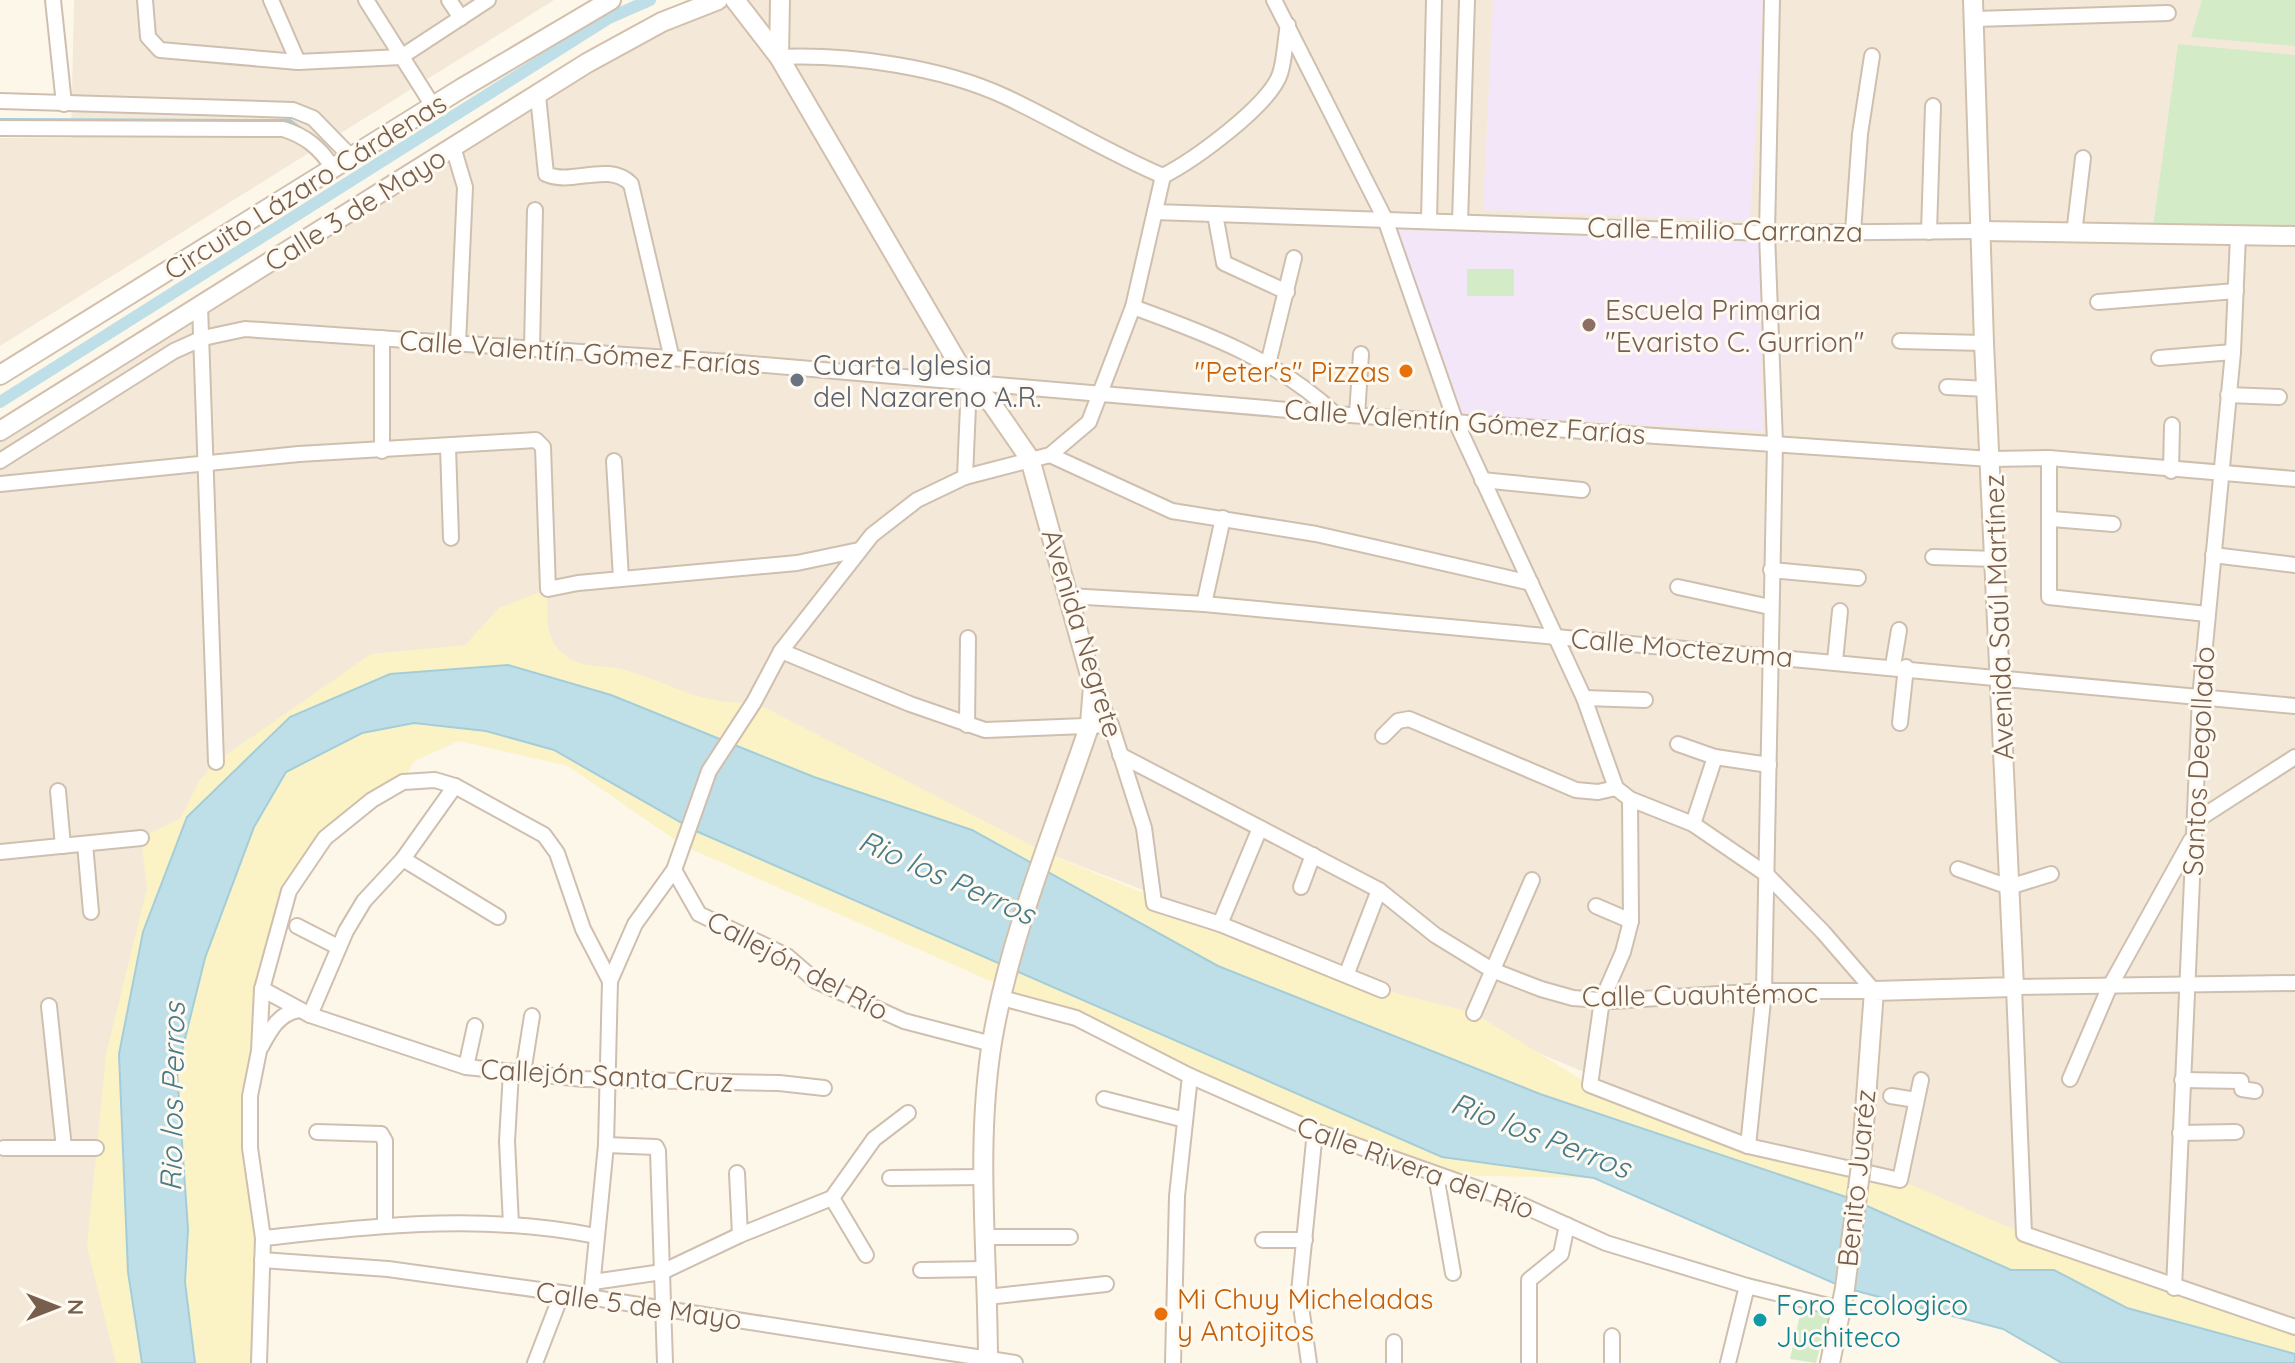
<svg xmlns="http://www.w3.org/2000/svg" width="2295" height="1363" font-family="Quicksand,sans-serif">
  <rect width="100%" height="100%" fill="#fdf7ea"/>
  <g fill="#f4e9d8">
    <path d="M74,0H554L0,346V138H71Z"/>
    <path d="M725,0H2295V1326L1985,1239L1193,909L1046,853L357,669L134,1363H0V437L663,25Z"/>
  </g>
  <g fill="#f4e6f9">
    <path d="M1493,0H1763L1750,221L1483,210Z"/>
    <path d="M1398,230L1759,240L1763,431L1458,415Z"/>
  </g>
  <g fill="#d4ebc8">
    <path d="M2202,0H2295V46L2191,37Z"/>
    <path d="M2178,44L2295,55V229L2153,227Z"/>
    <rect x="1467" y="269" width="47" height="27"/>
    <path d="M1802,1305L1829,1312L1816,1363L1790,1359Z"/>
  </g>
  <path fill="#fbf3c5" d="M548,589C547,614 543,639 566,656C585,670 604,664 625,670C670,683 706,707 754,702L1046,853L1382,990L1474,1013L1590,1085L1748,1146L1900,1180L2024,1234L2295,1327V1363H2060L2003,1329L1845,1288L1594,1178L1436,1175L1036,1006L1004,987L684,846L568,766L459,741L414,761L403,782L309,860L273,937L250,1096L263,1238L259,1363H116L87,1246L106,1054L147,889L141,838L181,818L199,781L216,762L371,654L465,645L499,608Z"/>
  <path fill="#bedfe7" stroke="#a4cdd9" stroke-width="2" d="M508,665L611,695L814,777L972,830L1218,966L1540,1094L1849,1198L2011,1270H2054L2127,1308L2295,1354V1363H2062L2003,1329L1845,1288L1594,1178L1442,1157L696,831L554,750L486,731L414,723L362,733L286,772L254,827L205,958L177,1071L188,1229L185,1282L195,1363H142L128,1272L119,1054L143,932L187,817L290,717L390,674Z"/>
  <g fill="none" stroke-linecap="round" stroke-linejoin="round">
    <path stroke="#a4cdd9" stroke-width="4" d="M0,120L290,121L305,132"/>
    <path stroke="#bedfe7" stroke-width="12" d="M0,402L609,18L650,0"/>
    <defs>
      <g id="street">
        <path d="M53,0L64,104"/>
        <path d="M145,0L148,37L160,50L298,62L401,57L488,0"/>
        <path d="M271,0L298,62"/>
        <path d="M366,0L433,106"/>
        <path d="M449,0L461,18"/>
        <path d="M1274,0L1385,219L1455,420L1584,698L1616,788L1630,799L1693,824L1766,874L1823,932L1874,991"/>
        <path d="M1974,19L2168,13"/>
        <path d="M779,57C849,54 942,67 1006,97C1059,122 1109,153 1163,176C1194,160 1269,106 1280,74C1285,59 1285,40 1288,25"/>
        <path d="M538,96L546,174C572,186 608,161 631,184L672,359"/>
        <path d="M0,101L293,110L313,118L351,157"/>
        <path d="M0,128L283,129C306,136 320,148 333,168"/>
        <path d="M453,147L465,187L458,344"/>
        <path d="M1155,212L1767,233L1979,231"/>
        <path d="M1215,214L1224,263L1287,292"/>
        <path d="M1429,220L1434,0"/>
        <path d="M1460,222L1467,0"/>
        <path d="M1853,232L1860,134L1872,56"/>
        <path d="M1929,232L1933,106"/>
        <path d="M2074,234L2083,158"/>
        <path d="M2098,302L2236,291"/>
        <path d="M200,306L216,762"/>
        <path d="M1133,307C1205,333 1278,360 1335,414"/>
        <path d="M1900,341L1984,343"/>
        <path d="M532,348L535,210"/>
        <path d="M2159,358L2233,352"/>
        <path d="M1268,364L1294,258"/>
        <path d="M1947,387L1988,389"/>
        <path d="M2228,395L2279,397"/>
        <path d="M1357,415L1361,354"/>
        <path d="M448,447L451,538"/>
        <path d="M382,451V338"/>
        <path d="M1050,455L1172,511L1316,534L1531,583"/>
        <path d="M2049,458V597L2207,614"/>
        <path d="M0,461L174,351L203,338L245,329L729,362L1335,414L1991,459L2049,458L2295,479"/>
        <path d="M614,461L621,578"/>
        <path d="M2171,471L2172,425"/>
        <path d="M965,477L969,382"/>
        <path d="M1482,480L1582,490"/>
        <path d="M0,484L299,454L536,440L543,447L548,589L578,583L797,563L859,550"/>
        <path d="M2052,519L2113,524"/>
        <path d="M2213,555L2295,565"/>
        <path d="M1933,557L1995,559"/>
        <path d="M1771,570L1858,578"/>
        <path d="M1678,587L1770,607"/>
        <path d="M1069,596L1204,604L2295,706"/>
        <path d="M1204,604L1223,518"/>
        <path d="M781,651L910,704L985,730L1111,725"/>
        <path d="M1835,661L1840,611"/>
        <path d="M1893,666L1899,630"/>
        <path d="M1093,686L1111,725L1144,828L1154,903L1220,924L1382,990"/>
        <path d="M1584,698L1645,700"/>
        <path d="M1900,723L1906,667"/>
        <path d="M967,725L968,638"/>
        <path d="M1383,736L1398,721L1409,719L1576,790L1598,792L1616,788"/>
        <path d="M1678,744L1715,757L1769,765"/>
        <path d="M1120,755L1379,890L1435,935L1492,970L1541,989L1573,998L1613,1001L1764,991H1874"/>
        <path d="M58,791L63,846"/>
        <path d="M1630,799L1631,921L1623,952L1602,1000L1590,1085L1748,1146L1900,1180L1921,1080"/>
        <path d="M2194,822L2295,757"/>
        <path d="M1693,824L1715,757"/>
        <path d="M85,844L91,912"/>
        <path d="M0,852L141,838"/>
        <path d="M403,859L498,917"/>
        <path d="M1958,869L2009,887L2051,874"/>
        <path d="M674,870L699,914L787,956L816,981L904,1021L992,1044"/>
        <path d="M1301,887L1313,855"/>
        <path d="M1596,906L1631,921"/>
        <path d="M1220,924L1260,828"/>
        <path d="M297,926L338,947"/>
        <path d="M1347,973L1379,890"/>
        <path d="M2295,983L2014,987L2024,1234L2295,1327"/>
        <path d="M262,989L310,1015L466,1067L583,1079L779,1083L824,1088"/>
        <path d="M1002,998L1076,1018L1190,1076L1315,1131L1513,1201L1606,1243L1747,1286L1841,1309"/>
        <path d="M49,1006L64,1148"/>
        <path d="M1474,1013L1532,880"/>
        <path d="M310,1015L346,931L364,901L403,859L455,786L544,835L557,853L583,929L610,981"/>
        <path d="M261,1047C270,1030 279,1013 299,1010"/>
        <path d="M466,1067L475,1026"/>
        <path d="M511,1072L507,1141L511,1225"/>
        <path d="M523,1073L532,1016"/>
        <path d="M2070,1079L2109,988L2191,840"/>
        <path d="M2182,1080L2241,1081L2242,1089L2255,1091"/>
        <path d="M1891,1096L1916,1100"/>
        <path d="M1104,1099L1185,1120"/>
        <path d="M317,1132L381,1134L385,1141V1226"/>
        <path d="M2180,1133L2236,1132"/>
        <path d="M606,1145L656,1147L658,1151L665,1363"/>
        <path d="M1748,1146L1764,991L1775,443L1767,233L1772,0"/>
        <path d="M4,1148H96"/>
        <path d="M737,1173L740,1235"/>
        <path d="M1436,1175L1453,1273"/>
        <path d="M890,1178L985,1177"/>
        <path d="M832,1198L866,1255"/>
        <path d="M985,1237H1070"/>
        <path d="M263,1238C378,1226 481,1213 596,1236"/>
        <path d="M1263,1240H1305"/>
        <path d="M262,1260L388,1269L562,1293L1015,1363"/>
        <path d="M921,1270L986,1269"/>
        <path d="M593,1282L662,1272L740,1235L832,1198L874,1139L908,1113"/>
        <path d="M2174,1288L2200,698L2233,352L2238,236"/>
        <path d="M987,1297L1106,1284"/>
        <path d="M591,1298L606,1145L610,981L635,924L674,870L709,771L754,702L781,651L872,535L917,500L965,477L1050,455L1089,422L1133,307L1163,176"/>
        <path d="M1612,1336V1363"/>
        <path d="M259,1363L263,1238L250,1148V1096L259,1051L262,989L289,891L325,838L372,800L403,782L435,780L455,786"/>
        <path d="M535,1363L562,1293"/>
        <path d="M1173,1363L1177,1196L1190,1076"/>
        <path d="M1309,1363L1299,1292L1315,1131"/>
        <path d="M1394,1363V1342"/>
        <path d="M1529,1363V1280L1561,1254L1567,1225"/>
        <path d="M1728,1363L1747,1286"/>
      </g>
      <g id="secondary">
        <path d="M735,0L779,57L969,382L992,404L1030,459L1093,686L1090,724C1055,828 1010,934 992,1042C975,1147 988,1257 988,1363"/>
        <path d="M779,57L780,0"/>
        <path d="M1979,231L2295,236"/>
        <path d="M0,375L462,88L611,0"/>
        <path d="M0,431L587,63L662,22L718,0"/>
        <path d="M1861,1165L1874,991L2014,987L1984,343L1973,0"/>
        <path d="M1830,1363L1845,1288"/>
      </g>
    </defs>
    <use href="#street" stroke="#cfbfaf" stroke-width="18"/>
    <use href="#secondary" stroke="#d2c0ad" stroke-width="22"/>
    <use href="#street" stroke="#fff" stroke-width="14"/>
    <use href="#secondary" stroke="#fff" stroke-width="18"/>
    <defs>
      <path id="secondary-bridge" d="M1845,1288L1861,1165"/>
    </defs>
    <use href="#secondary-bridge" stroke="#d2c0ad" stroke-width="22" stroke-linecap="butt"/>
    <use href="#secondary-bridge" stroke="#fff" stroke-width="18"/>
  </g>
  <circle fill="#8d6e63" stroke="#fffaf1" stroke-width="3" cx="1589" cy="325" r="8"/>
  <g fill="#e8710a" stroke="#fffaf1" stroke-width="3">
    <circle cx="1406" cy="371" r="8"/>
    <circle cx="1161" cy="1314" r="8"/>
  </g>
  <circle fill="#6b7280" stroke="#fffaf1" stroke-width="3" cx="797" cy="380" r="8"/>
  <circle fill="#0f9aa8" stroke="#fffaf1" stroke-width="3" cx="1760" cy="1320" r="8"/>
  <g text-anchor="middle" dominant-baseline="central" stroke-width="6" stroke-linejoin="round" paint-order="stroke">
    <g font-size="28" fill="#785f4d" stroke="#fffaf1">
      <text transform="translate(305 186) rotate(-32)">Circuito Lázaro Cárdenas</text>
      <text transform="translate(355 209) rotate(-32)">Calle 3 de Mayo</text>
      <text transform="translate(1725 229) rotate(1)">Calle Emilio Carranza</text>
      <text transform="translate(580 352) rotate(4)">Calle Valentín Gómez Farías</text>
      <text transform="translate(1465 421) rotate(4)">Calle Valentín Gómez Farías</text>
      <text transform="translate(1998 617) rotate(-92)">Avenida Saúl Martínez</text>
      <text transform="translate(1083 633) rotate(73)">Avenida Negrete</text>
      <text transform="translate(1682 647) rotate(5)">Calle Moctezuma</text>
      <text transform="translate(2198 761) rotate(-87)">Santos Degollado</text>
      <text transform="translate(798 965) rotate(28)">Callejón del Río</text>
      <text transform="translate(1700 994) rotate(-1)">Calle Cuauhtémoc</text>
      <text transform="translate(607 1075) rotate(3)">Callejón Santa Cruz</text>
      <text transform="translate(1416 1167) rotate(20)">Calle Rivera del Río</text>
      <text transform="translate(1856 1178) rotate(-84)">Benito Juaréz</text>
      <text transform="translate(639 1305) rotate(8)">Calle 5 de Mayo</text>
    </g>
    <g font-size="28" fill="#785e54" stroke="#fffaf1" text-anchor="start">
      <text x="1605" y="309">Escuela Primaria<tspan x="1605" dy="32">"Evaristo C. Gurrion"</tspan></text>
    </g>
    <g font-size="28" fill="#5b616d" stroke="#fffaf1" text-anchor="start">
      <text x="813" y="364">Cuarta Iglesia<tspan x="813" dy="32">del Nazareno A.R.</tspan></text>
    </g>
    <g font-size="28" fill="#c56008" stroke="#fffaf1" text-anchor="end">
      <text x="1390" y="371">"Peter's" Pizzas</text>
      <text x="1177" y="1298" text-anchor="start">Mi Chuy Micheladas<tspan x="1177" dy="32">y Antojitos</tspan></text>
    </g>
    <g font-size="28" fill="#0d838f" stroke="#fffaf1" text-anchor="start">
      <text x="1776" y="1304">Foro Ecologico<tspan x="1776" dy="32">Juchiteco</tspan></text>
    </g>
    <g font-size="30" font-style="italic" fill="#467b8b" stroke="#fffaf1">
      <text transform="translate(947 877) rotate(24)">Rio los Perros</text>
      <text transform="translate(172 1097) rotate(-89)">Rio los Perros</text>
      <text transform="translate(1541 1135) rotate(21)">Rio los Perros</text>
    </g>
  </g>
  <g transform="translate(56 1307) rotate(90)" stroke="#fffaf1" stroke-width="6" paint-order="stroke">
  <path d="M0-6L14 30L0 20L-14 30Z" fill="#785f4d"/>
  <text y="-12" font-size="22" font-weight="bold" text-anchor="middle" fill="#785f4d">N</text>
  </g>
</svg>
